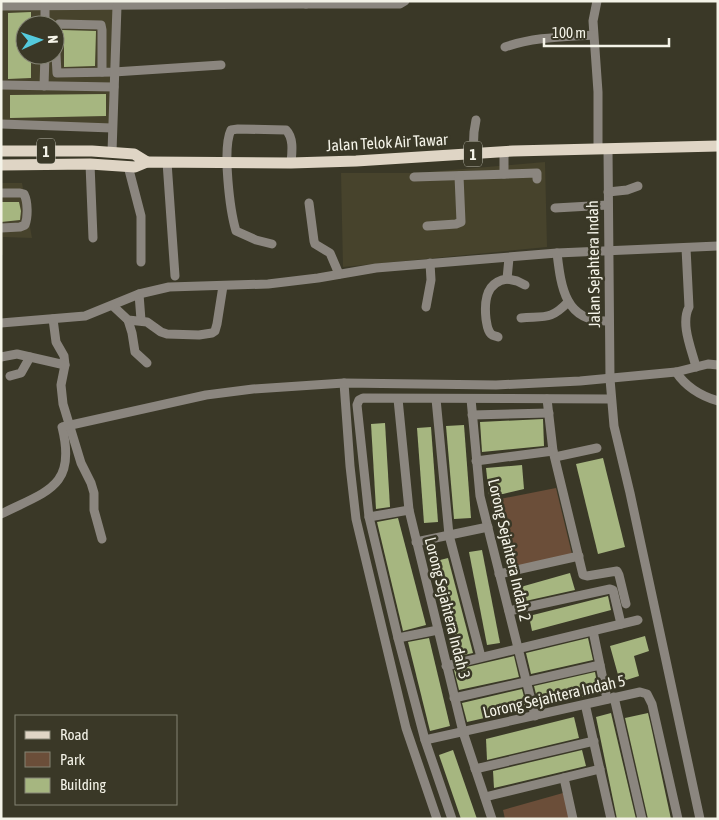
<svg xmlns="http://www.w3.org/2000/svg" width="719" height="820" font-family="'Asap Condensed',sans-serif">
  <rect width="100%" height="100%" fill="#3a3827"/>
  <g fill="#47432c" fill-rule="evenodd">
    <path d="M1,1H120L117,126L1,127ZM25,25H55V55H25Z"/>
    <path d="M545,162L547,247L343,267L341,173H417Z"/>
    <path d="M1,183H22L32,238L3,237V255H1Z"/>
  </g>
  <g fill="#6b4e39">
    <path d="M556,488L572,554L510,573L490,501Z"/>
    <path d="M563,793L570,819H505L503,810Z"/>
  </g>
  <g fill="#a6b680">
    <path d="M31,12V25H25V55H31V78L8,79V13Z"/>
    <path d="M62,30L96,31L95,66L64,67V37H61Z"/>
    <path d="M106,94V116L10,118V95Z"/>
    <path d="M1,202H19L21,211L20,220L1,222Z"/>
    <path d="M543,419L544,446L482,452L480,422Z"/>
    <path d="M385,423L390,507L376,509L371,424Z"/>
    <path d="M464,425L471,518L454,519L446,426Z"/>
    <path d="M431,427L438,522L424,523L417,428Z"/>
    <path d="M603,458L625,547L598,554L576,464Z"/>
    <path d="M522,465L524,489L503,494L489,495L486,468Z"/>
    <path d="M398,518L426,625L403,631L377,522Z"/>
    <path d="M482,550L500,643L487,645L469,552Z"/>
    <path d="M448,558L473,653L460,656L436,561Z"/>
    <path d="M570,573L575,590L521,602L517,588Z"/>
    <path d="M608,596L611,610L532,631L529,616Z"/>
    <path d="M645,636L649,651L634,656L639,676L620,682L610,646Z"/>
    <path d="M429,638L450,726L430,731L408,642Z"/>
    <path d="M588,638L593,660L531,674L526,653Z"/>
    <path d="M514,656L519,677L459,690L454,670Z"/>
    <path d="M595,672L599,693L539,706L534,686Z"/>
    <path d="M522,689L527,708L525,709L467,722L462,703Z"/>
    <path d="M611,713L636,819H617L596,717Z"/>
    <path d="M648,713L651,726L671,819H648L625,718Z"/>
    <path d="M574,717L579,738L487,760L486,739Z"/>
    <path d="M453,750L477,819H461L439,755Z"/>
    <path d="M582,750L586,766L494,788L493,771Z"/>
  </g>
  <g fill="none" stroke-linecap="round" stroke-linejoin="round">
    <g stroke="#8b867f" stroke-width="9">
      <path d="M306,1V4H400L405,1"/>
      <path d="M597,1L593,21L598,92V149"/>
      <path d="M1,6L306,4"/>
      <path d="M45,25V6"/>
      <path d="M55,28L59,24L101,25L102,30V72"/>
      <path d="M55,37L57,73L114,72L221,65"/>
      <path d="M505,47C534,37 563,37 593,35"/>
      <path d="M1,85L114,87"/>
      <path d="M44,86L45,55"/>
      <path d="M1,124L112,128"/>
      <path d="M608,149L610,379L614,426L630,493L700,819"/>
      <path d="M112,152L117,6"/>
      <path d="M504,152V174"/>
      <path d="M473,154L474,132L476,120"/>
      <path d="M167,162L175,276"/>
      <path d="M90,164L93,238"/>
      <path d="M128,166L141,216V262"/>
      <path d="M414,177L537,173V179"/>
      <path d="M608,192L627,190L638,186"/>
      <path d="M1,193H20L24,194C28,202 28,217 25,225L20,227L1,228"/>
      <path d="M309,203L314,241L315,244L330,253L339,274"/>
      <path d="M555,208L608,205"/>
      <path d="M427,226L456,224L461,222L459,176"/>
      <path d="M272,244L256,240L236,231C230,211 222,148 231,130L238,129L286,130C294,138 292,152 291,163"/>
      <path d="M686,248L689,307C680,324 692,350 696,367"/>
      <path d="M557,253C561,287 565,323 609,321"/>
      <path d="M507,279L517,281L525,285"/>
      <path d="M139,294L141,320"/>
      <path d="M113,306L128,320L147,322L161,332L167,334L199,335L212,333L215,331L217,324L223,286"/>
      <path d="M426,307L431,280L430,263"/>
      <path d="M521,318C545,316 551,320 568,302"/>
      <path d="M53,319L56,342L64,356L65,365L61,385L63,404L81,463L91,483L94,493V510L102,539"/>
      <path d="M128,320L132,333L135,352L147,363"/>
      <path d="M1,323L85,316L139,294L169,287L268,284L318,278L376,268L557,253L718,246"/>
      <path d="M498,337C496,336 493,336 491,334C487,330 487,324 486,319C484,301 486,282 507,279L509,258"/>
      <path d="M1,357L17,354L65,365"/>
      <path d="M676,372C686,387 701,396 718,401"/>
      <path d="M10,376L21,373L30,357"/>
      <path d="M344,383L350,466L356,519L406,728L437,819"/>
      <path d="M398,399L409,510L463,732L492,819"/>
      <path d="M436,399L449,535L481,657"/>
      <path d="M471,399L480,496L535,716"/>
      <path d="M547,399L553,451L583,575L587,576L617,571L619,575L626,604"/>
      <path d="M472,415L549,413"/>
      <path d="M555,457L597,448"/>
      <path d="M476,461L553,451"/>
      <path d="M1,514C47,491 77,487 62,427L206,395L253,389L344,383L496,385L580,381L676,372L708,364L718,365"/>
      <path d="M369,517L409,510"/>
      <path d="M416,542L488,527"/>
      <path d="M499,574L579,556"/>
      <path d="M509,611L610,589L613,590L621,624"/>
      <path d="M593,631L607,699"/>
      <path d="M398,638L438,630"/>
      <path d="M446,666L638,620"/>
      <path d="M614,697L642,819"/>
      <path d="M454,698L600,665"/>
      <path d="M586,708L611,819"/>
      <path d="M425,740L640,692L647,694L652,704L678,819"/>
      <path d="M475,769L594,741"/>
      <path d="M564,778L573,819"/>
      <path d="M485,797L600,769"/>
      <path d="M452,819L425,740L398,638L369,517L357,405L359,400L363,398L611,399"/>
    </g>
    <g stroke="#dfd5c5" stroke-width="11">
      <path d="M1,151H92L134,154L147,162"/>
      <path d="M1,165L90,164L135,167L147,162L291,163L356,161L513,151L718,146"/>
    </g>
  </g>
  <g text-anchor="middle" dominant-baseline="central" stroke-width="5" stroke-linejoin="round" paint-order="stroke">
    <g fill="#3a3827" stroke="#bcbbae" stroke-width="1">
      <rect x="37" y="138.5" width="18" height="25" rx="4"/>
      <rect x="464" y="141.5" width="18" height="25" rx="4"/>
    </g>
    <g font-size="15" font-weight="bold" fill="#f4f3e8">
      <text x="46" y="151">1</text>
      <text x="473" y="154">1</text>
    </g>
    <g font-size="16" fill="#f4f3e8" stroke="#3a3827">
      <text transform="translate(387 142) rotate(-3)">Jalan Telok Air Tawar</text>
      <text transform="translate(593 264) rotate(-91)">Jalan Sejahtera Indah</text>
      <text transform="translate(510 550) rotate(77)">Lorong Sejahtera Indah 2</text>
      <text transform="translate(448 608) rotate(76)">Lorong Sejahtera Indah 3</text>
      <text transform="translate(554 696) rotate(-13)">Lorong Sejahtera Indah 5</text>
    </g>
  </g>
  <rect width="719" height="820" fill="none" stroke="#f4f3e8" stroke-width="5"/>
  <rect x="15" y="715" width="162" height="90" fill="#3a3827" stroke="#848374"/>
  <rect x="25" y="731" width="25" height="8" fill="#dfd5c5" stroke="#848374"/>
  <text x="60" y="740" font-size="15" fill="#f4f3e8">Road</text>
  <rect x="25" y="752" width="25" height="15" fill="#6b4e39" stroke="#848374"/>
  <text x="60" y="765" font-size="15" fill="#f4f3e8">Park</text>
  <rect x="25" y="778" width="25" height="15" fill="#a6b680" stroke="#848374"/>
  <text x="60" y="790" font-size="15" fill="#f4f3e8">Building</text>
  <g transform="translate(40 40) rotate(87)"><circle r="24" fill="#3a3827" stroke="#848374"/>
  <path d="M0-4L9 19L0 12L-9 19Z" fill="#54cadd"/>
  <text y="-8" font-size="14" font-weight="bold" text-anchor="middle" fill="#f4f3e8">N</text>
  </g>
  <path d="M544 38v8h125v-8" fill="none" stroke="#f4f3e8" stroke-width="2.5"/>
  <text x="552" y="38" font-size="15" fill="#f4f3e8" stroke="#3a3827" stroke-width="4" paint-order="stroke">100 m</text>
</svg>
